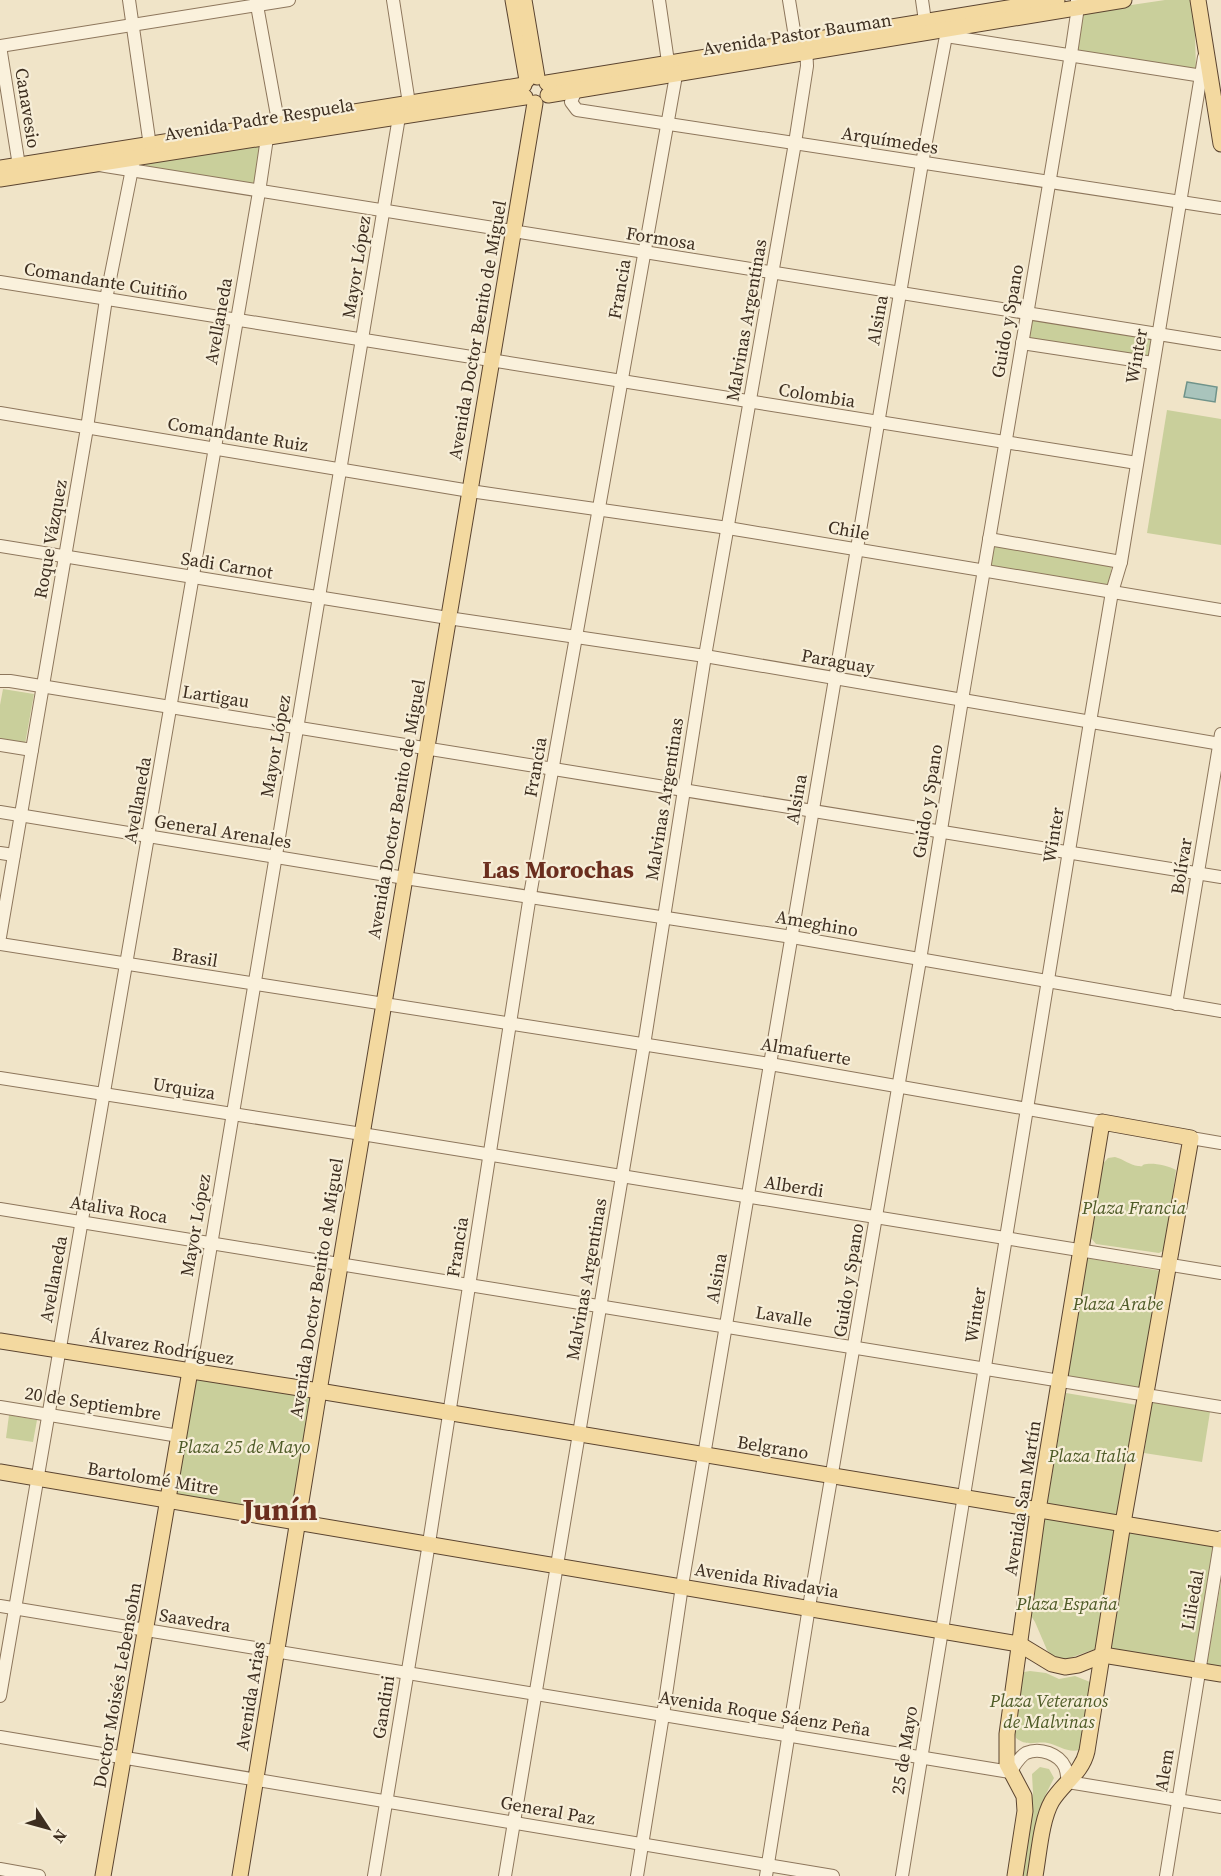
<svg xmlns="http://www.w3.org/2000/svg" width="1221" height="1876" font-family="'Source Serif 4',serif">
  <rect width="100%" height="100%" fill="#f0e4c8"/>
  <g fill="#c9cf9b">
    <path d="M1165,0H1194L1196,70L1076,51L1084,12Z"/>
    <path d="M260,144L256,187L145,169L147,162Z"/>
    <path d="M1030,317L1154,337L1151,359L1026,340Z"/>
    <path d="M1167,410L1221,419V545L1147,533Z"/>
    <path d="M993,545L1112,565L1108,588L989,568Z"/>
    <path d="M3,689L34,694L25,744L0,740V705Z"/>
    <path d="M1115,1157C1123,1159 1130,1165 1138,1166C1147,1167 1138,1165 1147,1164C1155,1163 1169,1166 1176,1170L1165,1250L1159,1253L1096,1244L1091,1238L1101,1166L1108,1158Z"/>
    <path d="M1087,1258L1161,1271L1140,1390L1068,1378Z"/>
    <path d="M190,1371L319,1391L299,1522L169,1500Z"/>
    <path d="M1066,1393L1137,1405L1118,1516L1047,1505Z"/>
    <path d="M1152,1402L1210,1412L1202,1462L1144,1453Z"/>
    <path d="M9,1415L37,1420L33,1442L6,1438Z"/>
    <path d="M1045,1518L1116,1529L1098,1646L1095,1649L1067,1659L1061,1660L1054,1658L1047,1650L1035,1622L1028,1611Z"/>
    <path d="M1130,1531L1214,1545L1195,1663L1110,1649Z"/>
    <path d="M1221,1582V1666L1207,1664Z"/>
    <path d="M1030,1671L1046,1673L1059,1679L1075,1676L1090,1682L1092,1687L1080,1750C1067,1753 1060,1746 1048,1743C1036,1741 1027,1747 1016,1738L1014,1731L1020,1677L1024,1672Z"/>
    <path d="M1040,1767L1049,1769L1054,1778L1045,1796L1031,1876H1019L1033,1793L1032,1774Z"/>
  </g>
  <path fill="#a9c4bc" stroke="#6f938a" stroke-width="1.5" d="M1187,382L1217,387L1215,402L1184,397Z"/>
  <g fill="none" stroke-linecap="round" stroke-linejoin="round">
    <defs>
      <g id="minor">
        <path d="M129,0L151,153"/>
        <path d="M256,0L280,132"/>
        <path d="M789,0L797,49"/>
        <path d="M922,0L926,28"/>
        <path d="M946,36L1209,77"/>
        <path d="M0,46L289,0"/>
        <path d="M0,46L20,172"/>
        <path d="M576,90L571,102L577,110L1221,208"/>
        <path d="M99,165L1221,344"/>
        <path d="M0,282L1137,463"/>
        <path d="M1022,343L1153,363"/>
        <path d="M0,413L470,491L728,528L1221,610"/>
        <path d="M989,539L1121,562"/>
        <path d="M0,546L448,618L705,656L1221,744"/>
        <path d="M0,681H10L1221,877"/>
        <path d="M0,745L32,750"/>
        <path d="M0,812L405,878L792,937L1221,1011"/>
        <path d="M0,853L14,855"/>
        <path d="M0,937L87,428L106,299L133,164"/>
        <path d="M0,944L770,1064L1102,1122"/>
        <path d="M1176,1004L1221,734"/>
        <path d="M0,1078L362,1134L1221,1273"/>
        <path d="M1191,1138L1221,1143"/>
        <path d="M0,1209L1221,1407"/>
        <path d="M190,1371L399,117L407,104L408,97L393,0"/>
        <path d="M0,1407L179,1436"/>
        <path d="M0,1606L1010,1772C1015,1765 1019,1757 1026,1753C1040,1747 1059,1754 1065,1767C1067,1772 1067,1777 1068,1782L1221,1807"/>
        <path d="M0,1696L259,192L267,138L265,131"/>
        <path d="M0,1737L833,1876"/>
        <path d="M0,1869L39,1876"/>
        <path d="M374,1876L429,1543L530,895L675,81L667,55L659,0"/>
        <path d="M505,1876L644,1045L705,656L795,143L807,66L806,45"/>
        <path d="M637,1876L663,1715L682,1586L922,163L946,36L945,23"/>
        <path d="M766,1876L809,1607L920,960L962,700L1071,54L1078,7L1077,0"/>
        <path d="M902,1876L1090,722L1112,592L1121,562L1204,57"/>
        <path d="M1166,1876L1221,1537"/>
      </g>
      <g id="major">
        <path d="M513,0L527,80"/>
        <path d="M524,0L537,77"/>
        <path d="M1198,0L1221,144"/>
        <path d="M547,83L1057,0"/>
        <path d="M548,95L1124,0"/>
        <path d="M0,168L524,85"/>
        <path d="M0,179L525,97"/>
        <path d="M0,1341L319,1391L1221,1540"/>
        <path d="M0,1472L1019,1644L1052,1664L1065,1667L1078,1665L1103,1655L1221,1674"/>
        <path d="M103,1876L190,1371"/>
        <path d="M240,1876L319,1391L535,103"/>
        <path d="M1015,1876L1025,1811L1024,1796L1007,1764V1734L1038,1510L1102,1122L1191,1138L1123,1523L1087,1751C1082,1773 1063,1783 1052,1801C1041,1820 1039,1854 1035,1876"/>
      </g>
    </defs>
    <use href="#minor" stroke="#8d765c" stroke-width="14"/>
    <use href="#major" stroke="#5b4430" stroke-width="17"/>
    <use href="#minor" stroke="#faf1dc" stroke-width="12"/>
    <use href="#major" stroke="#f3d9a0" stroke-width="15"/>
  </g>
  <g text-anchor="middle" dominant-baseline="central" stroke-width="4.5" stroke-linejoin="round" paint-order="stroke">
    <g font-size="18" fill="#3d2e20" stroke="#f7eed8">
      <text transform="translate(797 34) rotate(-9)">Avenida Pastor Bauman</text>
      <text transform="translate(28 108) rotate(81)">Canavesio</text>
      <text transform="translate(259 119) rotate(-9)">Avenida Padre Respuela</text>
      <text transform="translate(890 140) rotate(9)">Arquímedes</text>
      <text transform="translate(661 238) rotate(9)">Formosa</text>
      <text transform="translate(356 267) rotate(-81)">Mayor López</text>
      <text transform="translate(106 281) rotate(9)">Comandante Cuitiño</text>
      <text transform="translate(619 289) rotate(-80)">Francia</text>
      <text transform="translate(746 320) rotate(-80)">Malvinas Argentinas</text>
      <text transform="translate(877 320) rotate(-80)">Alsina</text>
      <text transform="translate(218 321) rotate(-80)">Avellaneda</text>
      <text transform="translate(1007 321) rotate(-80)">Guido y Spano</text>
      <text transform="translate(477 330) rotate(-80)">Avenida Doctor Benito de Miguel</text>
      <text transform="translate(1136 356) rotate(-80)">Winter</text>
      <text transform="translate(817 395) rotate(9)">Colombia</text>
      <text transform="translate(238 434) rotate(9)">Comandante Ruiz</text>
      <text transform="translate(849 530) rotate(10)">Chile</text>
      <text transform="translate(50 539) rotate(-80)">Roque Vázquez</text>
      <text transform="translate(227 565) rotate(9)">Sadi Carnot</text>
      <text transform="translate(838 661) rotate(10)">Paraguay</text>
      <text transform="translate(216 696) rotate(9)">Lartigau</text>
      <text transform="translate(275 746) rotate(-80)">Mayor López</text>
      <text transform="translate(535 767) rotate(-80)">Francia</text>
      <text transform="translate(664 799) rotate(-81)">Malvinas Argentinas</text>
      <text transform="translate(796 799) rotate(-80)">Alsina</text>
      <text transform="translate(137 800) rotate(-80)">Avellaneda</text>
      <text transform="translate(927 801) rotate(-81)">Guido y Spano</text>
      <text transform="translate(396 809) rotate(-80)">Avenida Doctor Benito de Miguel</text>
      <text transform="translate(223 831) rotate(9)">General Arenales</text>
      <text transform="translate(1053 835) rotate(-81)">Winter</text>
      <text transform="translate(1181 866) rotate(-81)">Bolívar</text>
      <text transform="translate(817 923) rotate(10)">Ameghino</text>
      <text transform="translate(195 957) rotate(9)">Brasil</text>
      <text transform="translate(806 1051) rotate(10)">Almafuerte</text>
      <text transform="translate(184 1088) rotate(9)">Urquiza</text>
      <text transform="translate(794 1186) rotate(9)">Alberdi</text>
      <text transform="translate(119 1209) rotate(9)">Ataliva Roca</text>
      <text transform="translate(195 1225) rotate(-80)">Mayor López</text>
      <text transform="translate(457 1247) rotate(-81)">Francia</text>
      <text transform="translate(716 1278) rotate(-80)">Alsina</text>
      <text transform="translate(53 1279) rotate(-80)">Avellaneda</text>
      <text transform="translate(586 1279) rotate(-80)">Malvinas Argentinas</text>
      <text transform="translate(848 1280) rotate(-81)">Guido y Spano</text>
      <text transform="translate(316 1288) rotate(-81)">Avenida Doctor Benito de Miguel</text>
      <text transform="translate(975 1315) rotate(-81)">Winter</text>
      <text transform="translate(784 1316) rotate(9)">Lavalle</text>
      <text transform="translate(162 1347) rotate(9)">Álvarez Rodríguez</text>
      <text transform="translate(93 1403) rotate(9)">20 de Septiembre</text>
      <text transform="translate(773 1447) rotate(9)">Belgrano</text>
      <text transform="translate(153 1478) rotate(9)">Bartolomé Mitre</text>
      <text transform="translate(1022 1498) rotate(-81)">Avenida San Martín</text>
      <text transform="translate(767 1580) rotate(9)">Avenida Rivadavia</text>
      <text transform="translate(1192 1600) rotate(-80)">Liliedal</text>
      <text transform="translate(195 1620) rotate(9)">Saavedra</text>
      <text transform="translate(117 1685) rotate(-80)">Doctor Moisés Lebensohn</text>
      <text transform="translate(250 1696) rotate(-81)">Avenida Arias</text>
      <text transform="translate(383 1707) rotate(-81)">Gandini</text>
      <text transform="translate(765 1713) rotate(9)">Avenida Roque Sáenz Peña</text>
      <text transform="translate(904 1750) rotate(-81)">25 de Mayo</text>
      <text transform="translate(1164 1770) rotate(-81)">Alem</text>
      <text transform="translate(548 1810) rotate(10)">General Paz</text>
    </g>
    <g font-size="18" font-style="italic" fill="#4d5a26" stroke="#f7eed8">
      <text x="1134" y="1207">Plaza Francia</text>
      <text x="1118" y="1303">Plaza Arabe</text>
      <text x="244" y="1446">Plaza 25 de Mayo</text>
      <text x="1092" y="1455">Plaza Italia</text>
      <text x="1067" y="1603">Plaza España</text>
      <text x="1049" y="1700">Plaza Veteranos<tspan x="1049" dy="21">de Malvinas</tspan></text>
    </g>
    <g font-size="24" font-weight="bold" fill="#6b2e1e" stroke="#f7eed8">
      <text x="558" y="869">Las Morochas</text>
    </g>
    <g font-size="30" font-weight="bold" fill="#6b2e1e" stroke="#f7eed8">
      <text x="280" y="1509">Junín</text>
    </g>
  </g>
  <g transform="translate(48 1828) rotate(126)" stroke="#f7eed8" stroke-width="4.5" paint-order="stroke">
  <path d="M0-4.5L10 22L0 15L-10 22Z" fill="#3d2e20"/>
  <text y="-9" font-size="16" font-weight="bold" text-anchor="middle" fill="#3d2e20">N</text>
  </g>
</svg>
